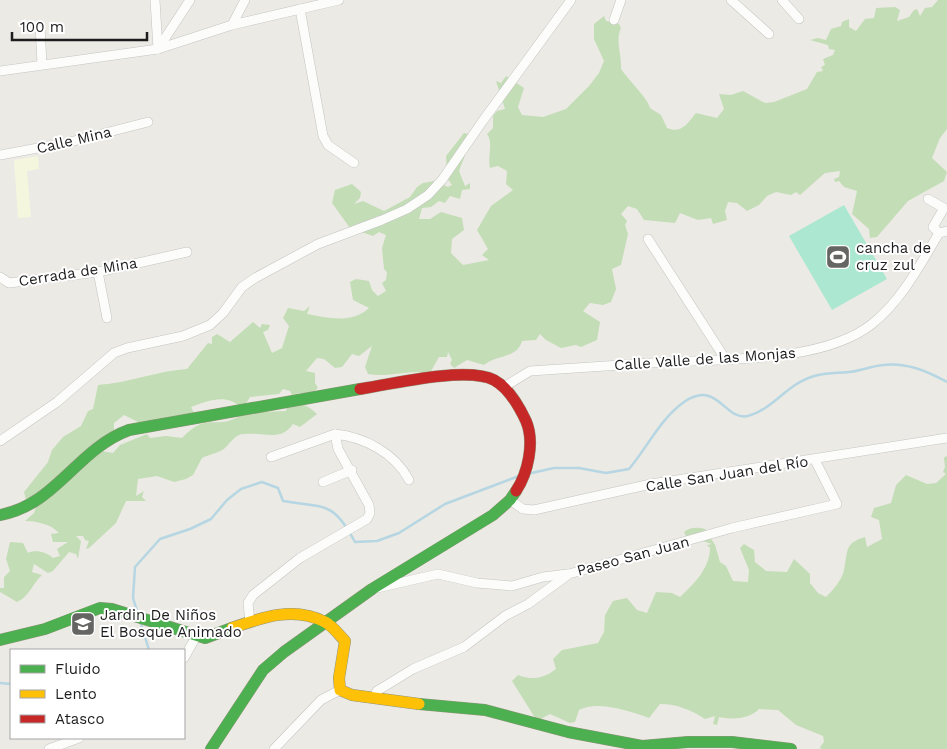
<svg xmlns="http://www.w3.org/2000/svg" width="947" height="749" font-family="'Work Sans',sans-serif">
  <rect width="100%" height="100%" fill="#eceae4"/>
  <path fill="#f5f6de" d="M38,156L39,169L27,171L31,217L18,218L14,160Z"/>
  <g fill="#c3ddb7">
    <path d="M938,0H947V129L940,138L932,158L947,172L944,181L908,201L877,237L870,238L869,229L852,214L857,191L844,187L839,181L835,182L834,179L839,177L840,171L825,173L800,195L796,192L791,195L776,192L767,196L759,205L747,211L737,203L728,202L725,211L727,220L713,224L711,218L698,220L680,213L675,223L644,220L637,209L628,206L621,214L627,221L625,225L628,234L621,265L612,269L616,289L611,302L603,305L590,303L583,311L600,322L597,340L581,347L576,345L561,348L546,340L540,334L536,340L522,341C518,358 496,355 484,365L467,360L454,368L450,364L452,360L448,352L447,357H439L430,373C407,369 392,378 368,374L365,367L372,346L359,356L352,354L342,367L335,368L324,359L317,358L306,371L315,373V383L318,388L304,400L301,393L292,395L290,391L283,389L279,394L250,397L245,405L240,407C227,393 207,401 191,407L194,413L152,429L124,415L114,423V433L95,450L113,453L120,445L147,434L150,438L166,436L182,438C208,411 215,430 238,417L239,413L286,411L287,407C299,401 308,405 317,414L300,427L293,424C281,442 263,432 244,434C236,434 231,442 226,447C222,452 208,455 202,458L193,475L186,479L174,482L157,476L138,479L136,496L144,491L142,497L146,501H126L116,523L89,548L86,549L89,541L85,540L83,536H76L81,541L78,559L76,554L69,552L53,571L48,573L34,564L32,572L42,575C32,584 30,596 17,602L0,592V588H4V577L10,571L6,559L10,542L23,543L28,553C35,549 47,552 53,558L60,556L57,549L68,542H53L51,534L59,533C51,524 36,521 25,521L34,513L39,499L26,500L24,492L48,462L52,450L63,437L81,426L88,411L93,409L98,385C129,383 156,371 187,369L208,343L212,344V337L217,334L230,342L253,322L260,328L262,324L270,325L268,330L263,332L272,353L282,348L289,326L283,318L288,308L304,311L310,306L307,314C328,318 352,324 369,308L353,300L350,282L356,279L369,281L372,290L378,296L386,291L382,283L386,280L387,272L384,269L382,248L386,235L379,232L373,236L350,228L332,203L335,190L352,184L361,192L360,198L354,204L363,201L384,211L410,197L417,187L423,183L434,181L448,187L452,185L447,178L446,156L464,133L469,134V145L459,171L465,186L470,183V189L462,190L460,199L450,196L445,203L439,201L431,207L422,208L419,219H430L441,212L462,218L464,230L452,239L451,253L463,265L489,260L482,255L488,249L477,230L491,206L513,190L506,184L507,171L498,166L490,168C487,157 494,144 487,134L493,128V116L497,111L505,109L496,81L501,83L506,76L524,88L518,107L522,115L543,117L566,109L589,86L599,73L604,61L594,39V24L604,16L606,21L619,24L621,28C615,41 622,55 621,69C627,78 649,100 650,108L661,115L667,128C681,134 687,124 696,113L717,118L724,109L719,94L731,95L743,91L765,103L774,102L807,89L817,72L823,71L821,67L825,65L823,59L833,55L835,50L829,49L828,45L810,40L818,38L826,40L831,29L841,26L842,22L849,19V27L856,31L865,19L874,18L876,8L895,7L900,10L897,21L909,17L914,10L917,9L920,16L925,8L932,7Z"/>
    <path d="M946,456L947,457V749H821L820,747L824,742L823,736L796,725L778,710L759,709C749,719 733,720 719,717L717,725L713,724L715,716L705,719C691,710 677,704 660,704L649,718C630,711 597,700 579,710L575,722L570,723L550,714L537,721L512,681L518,675C533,681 544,678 556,669L553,659L562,650L598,643L604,632L605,615L613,601L627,598L637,610L647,613L656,592L672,593L680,597C694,584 710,568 710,548L707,545L712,544L696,539L688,540L684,532C690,527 697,527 705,529L715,545L720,562L726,566L733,581L748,582L749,570L740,548L744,544L754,550L755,562L766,571L787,572L794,559L810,574V583L818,593L826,597C833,590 842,580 844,570C848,551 844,543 865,537L867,547L882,539L879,520L871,517L874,508L891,503L896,485L906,475L927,484L936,483L946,474L943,472L945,467L944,458Z"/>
  </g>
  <path fill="#ace8d1" d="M844,205L887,279L832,310L789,236Z"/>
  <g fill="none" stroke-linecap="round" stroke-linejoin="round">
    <g stroke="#b5d6e2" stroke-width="2.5">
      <path d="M527,474L554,468H579L606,473L629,469C647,448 660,419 684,402C718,379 724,421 748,416C767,411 780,395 795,385C816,372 827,374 849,372C861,371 871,366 883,365C906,362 927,371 947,382"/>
      <path d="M138,614L133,598L135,567L160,539L190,529L211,519L227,500L241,489L262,482L278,488L283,501C326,508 333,501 355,542L377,541L399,533L445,504L519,476"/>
      <path d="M140,621L149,650"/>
      <path d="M0,683L11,684"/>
    </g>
    <defs>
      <g id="street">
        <path d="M155,0L158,49"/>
        <path d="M731,0L769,34"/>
        <path d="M782,0L799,19"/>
        <path d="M300,9L323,136L328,145L354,163"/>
        <path d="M614,20L621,0"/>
        <path d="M232,25L245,0"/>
        <path d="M40,26L42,64"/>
        <path d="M158,49L190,0"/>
        <path d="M0,71L158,49L232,25L339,0"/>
        <path d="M0,155L70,142L148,122"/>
        <path d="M928,199L944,208L933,227L939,233"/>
        <path d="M648,239L726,360"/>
        <path d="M98,272L107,318"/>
        <path d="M0,277L9,283L98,272L187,252"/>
        <path d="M504,387L530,371C575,368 621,365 666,362C726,359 824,362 872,324C902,300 920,265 939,233L947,231"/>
        <path d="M0,441L57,402L114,353L127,348L183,336L210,325L223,313L242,287L255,278L318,244L382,220L407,209L428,195L442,180L482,122L571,0"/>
        <path d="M271,457L335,434"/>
        <path d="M323,482L352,470"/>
        <path d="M510,500L523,509L534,510L651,484L947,438"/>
        <path d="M377,588L438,574L477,583L512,586L543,577L568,574"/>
        <path d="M250,622L248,603L253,595L300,558L367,519L370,513L369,505L338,449L335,434C364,437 395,453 409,480"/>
        <path d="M184,658L197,635"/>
        <path d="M374,698L377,691L413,669L464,647L505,616L528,604L569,574L732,528L837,504L815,460"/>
        <path d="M49,749L79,738"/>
        <path d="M274,749L321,700L340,690"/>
      </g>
      <g id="fast">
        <path d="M0,515C56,505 77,449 129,430L360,389"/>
        <path d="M0,640L45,629L100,608L112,609L205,638L232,628"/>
        <path d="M419,704L485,710L568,732L642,746L688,742H732L791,749"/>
        <path d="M211,749L263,670L284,652L372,589L493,515L510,500L516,491"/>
      </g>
      <path id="slow" d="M232,628C263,617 294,606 325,622C333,626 339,635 345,641L339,678L340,690L352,695L419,704"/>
      <path id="jam" d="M360,389C391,384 467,366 494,380C509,388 519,406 526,421C535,442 528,473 516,491"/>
    </defs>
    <use href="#street" stroke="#c4c4c1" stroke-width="10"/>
    <use href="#fast" stroke="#92957c" stroke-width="12"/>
    <use href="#slow" stroke="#92957c" stroke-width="12"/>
    <use href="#jam" stroke="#92957c" stroke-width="12"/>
    <use href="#street" stroke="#fcfcfb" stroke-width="9"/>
    <use href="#fast" stroke="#4caf50" stroke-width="11"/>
    <use href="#slow" stroke="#ffc107" stroke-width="11"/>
    <use href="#jam" stroke="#c62828" stroke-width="11"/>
  </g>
  <defs>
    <symbol id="stadium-square" viewBox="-11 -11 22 22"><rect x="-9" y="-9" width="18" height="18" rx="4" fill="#656563" stroke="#fff"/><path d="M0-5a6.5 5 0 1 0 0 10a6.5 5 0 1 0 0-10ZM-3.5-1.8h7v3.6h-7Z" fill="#fff"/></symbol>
    <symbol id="school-square" viewBox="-11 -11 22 22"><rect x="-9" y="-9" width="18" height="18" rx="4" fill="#656563" stroke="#fff"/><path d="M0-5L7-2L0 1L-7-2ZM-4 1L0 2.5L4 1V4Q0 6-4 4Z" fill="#fff"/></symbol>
  </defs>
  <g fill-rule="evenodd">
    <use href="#stadium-square" x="824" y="243" width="28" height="28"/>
    <use href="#school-square" x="69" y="610" width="28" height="28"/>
  </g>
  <g text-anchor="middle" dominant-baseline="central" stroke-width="4" stroke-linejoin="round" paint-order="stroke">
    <g font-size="15" fill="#1d1d1d" stroke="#fff">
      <text transform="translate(74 140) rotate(-13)">Calle Mina</text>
      <text transform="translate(78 272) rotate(-9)">Cerrada de Mina</text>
      <text transform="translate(705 359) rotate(-4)">Calle Valle de las Monjas</text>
      <text transform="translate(727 474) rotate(-9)">Calle San Juan del Río</text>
      <text transform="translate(633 556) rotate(-15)">Paseo San Juan</text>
    </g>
    <g font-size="15" fill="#1d1d1d" stroke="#fff" text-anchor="start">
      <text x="856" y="248">cancha de<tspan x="856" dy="17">cruz zul</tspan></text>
      <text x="100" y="615">Jardin De Niños<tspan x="100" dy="17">El Bosque Animado</tspan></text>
    </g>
  </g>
  <rect x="10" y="649" width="175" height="90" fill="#ffffff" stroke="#a5a5a5"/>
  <rect x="20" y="665" width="25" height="8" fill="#4caf50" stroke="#a5a5a5"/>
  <text x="55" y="674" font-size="15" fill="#1d1d1d">Fluido</text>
  <rect x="20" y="690" width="25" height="8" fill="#ffc107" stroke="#a5a5a5"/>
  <text x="55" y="699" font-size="15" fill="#1d1d1d">Lento</text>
  <rect x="20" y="715" width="25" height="8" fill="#c62828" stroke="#a5a5a5"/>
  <text x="55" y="724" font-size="15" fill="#1d1d1d">Atasco</text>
  <path d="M12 32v8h135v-8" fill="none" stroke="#1d1d1d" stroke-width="2.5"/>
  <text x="20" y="32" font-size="15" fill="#1d1d1d" stroke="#ffffff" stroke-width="4" paint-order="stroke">100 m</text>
</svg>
